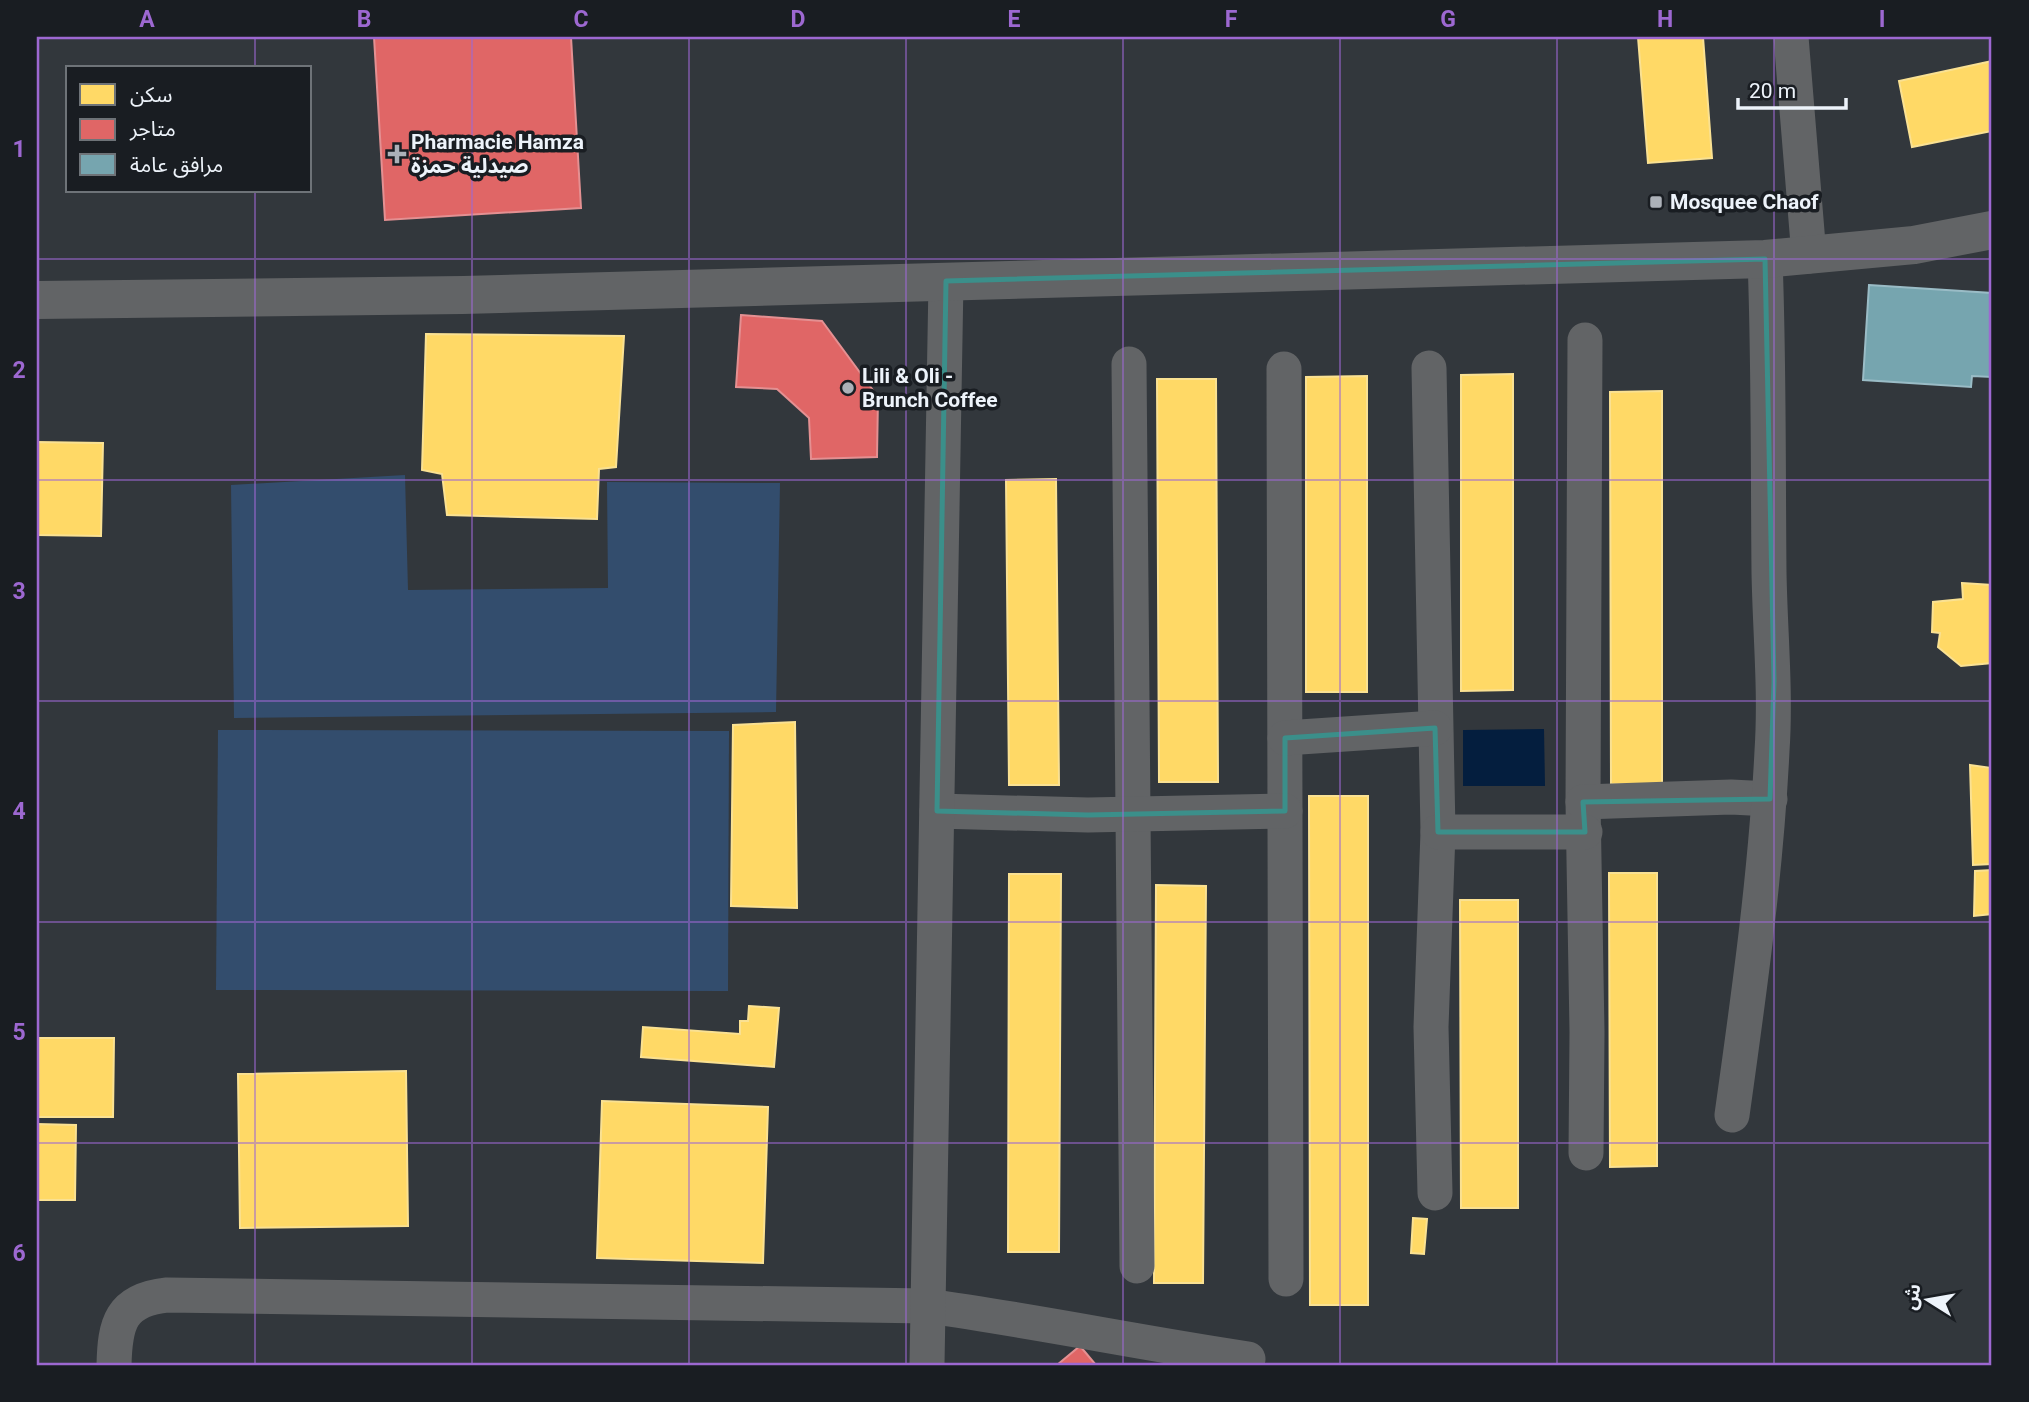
<svg xmlns="http://www.w3.org/2000/svg" width="2029" height="1402" font-family="Roboto,'Noto Sans Arabic',sans-serif">
  <rect width="100%" height="100%" fill="#32373c"/>
  <g fill="#334d6d">
    <path d="M405,475L408,590L608,588L607,482L780,483L776,712L234,718L231,485Z"/>
    <path d="M218,730L729,731L728,991L216,990Z"/>
  </g>
  <path fill="#041e3e" d="M1544,729L1545,786H1463V730Z"/>
  <g fill="#ffd966" stroke="#fae192" stroke-width="2">
    <path d="M1638,37H1703L1712,158L1648,163Z"/>
    <path d="M1992,61V131L1912,147L1899,81Z"/>
    <path d="M426,334L624,336L616,467L599,469L597,519L447,515L442,474L422,470Z"/>
    <path d="M1513,374V690L1461,691V375Z"/>
    <path d="M1367,376V692H1306V377Z"/>
    <path d="M1157,379H1216L1218,782H1159Z"/>
    <path d="M1662,391V784H1611L1610,392Z"/>
    <path d="M37,442L103,443L101,536L37,535Z"/>
    <path d="M1056,479L1059,785H1009L1006,480Z"/>
    <path d="M1962,583L1992,585V663L1961,666L1938,647L1940,633L1932,632L1933,602L1963,599Z"/>
    <path d="M795,722L797,908L731,906L733,725Z"/>
    <path d="M1970,765L1992,768V864L1973,865Z"/>
    <path d="M1309,796H1368V1305H1310Z"/>
    <path d="M1992,870V914L1974,916L1975,871Z"/>
    <path d="M1609,873H1657V1166L1610,1167Z"/>
    <path d="M1009,874H1061L1059,1252H1008Z"/>
    <path d="M1156,885L1206,886L1203,1283H1154Z"/>
    <path d="M1460,900H1518V1208H1461Z"/>
    <path d="M749,1006L779,1008L774,1067L641,1057L643,1027L740,1034V1021H748Z"/>
    <path d="M39,1038H114L113,1117H38Z"/>
    <path d="M406,1071L408,1226L240,1228L238,1074Z"/>
    <path d="M602,1101L768,1107L763,1263L597,1258Z"/>
    <path d="M37,1124L76,1125L75,1200H37Z"/>
    <path d="M1413,1218L1427,1219L1424,1254L1411,1253Z"/>
  </g>
  <g fill="#e06666" stroke="#e49092" stroke-width="2">
    <path d="M374,37H571L581,208L385,220Z"/>
    <path d="M741,315L822,321L878,397L877,457L811,459L809,418L777,389L736,387Z"/>
    <path d="M1080,1346L1096,1365H1057Z"/>
  </g>
  <path fill="#76a5af" stroke="#9abcc6" stroke-width="2" d="M1869,285L1992,293V377L1972,376L1971,387L1863,380Z"/>
  <g fill="none" stroke-linecap="round" stroke-linejoin="round">
    <g stroke="#626466" stroke-width="35">
      <path d="M1791,37L1809,256"/>
      <path d="M1585,340L1583,802L1587,1032L1586,1153"/>
      <path d="M1129,364L1137,1266"/>
      <path d="M1429,368L1438,832L1431,1027L1435,1193"/>
      <path d="M1284,369L1286,1279"/>
      <path d="M1285,738L1435,728"/>
      <path d="M1583,802L1731,797L1770,799"/>
      <path d="M937,811L1088,815L1285,811"/>
      <path d="M1438,832H1585"/>
      <path d="M1732,1115C1749,994 1766,873 1772,751C1776,691 1770,632 1769,572C1768,467 1769,363 1765,259"/>
      <path d="M114,1365C115,1324 120,1300 167,1295L928,1306C1035,1321 1141,1343 1248,1359"/>
      <path d="M927,1365L946,281"/>
    </g>
    <path stroke="#626466" stroke-width="38" d="M37,300L463,295L1765,259L1914,245L1992,230"/>
  </g>
  <path fill="none" stroke="#3b8f8a" stroke-width="5" stroke-linejoin="round" d="M1765,259L1774,681L1770,799L1583,802L1585,832H1438L1435,728L1285,738V811L1088,815L937,811L946,281Z"/>
  <path fill="none" stroke="#9d68d1" stroke-width="2" stroke-opacity="0.55" d="M255,37V68M472,37V1365M689,37V1365M906,37V1365M1123,37V1365M1340,37V1365M1557,37V1365M1774,37V1365M255,191V1365M37,259H1992M37,480H1992M37,701H1992M37,922H1992M37,1143H1992"/>
  <g fill="#acb1b8" stroke="#191d22" stroke-width="2.5">
    <path d="M393.5 143.5h7v7h7v7h-7v7h-7v-7h-7v-7h7z"/>
    <rect x="1649" y="195" width="14" height="14" rx="3.5"/>
    <circle cx="848" cy="388" r="7"/>
  </g>
  <g text-anchor="middle" dominant-baseline="central" stroke-width="7" stroke-linejoin="round" paint-order="stroke">
    <g font-size="21" font-weight="bold" fill="#edf3fa" stroke="#191d22" text-anchor="start">
      <text x="411" y="142">Pharmacie Hamza<tspan x="411" dy="24">صيدلية حمزة</tspan></text>
      <text x="1670" y="202">Mosquee Chaof</text>
      <text x="862" y="376">Lili &amp; Oli -<tspan x="862" dy="24">Brunch Coffee</tspan></text>
    </g>
  </g>
  <rect width="2029" height="1402" fill="none" stroke="#191d22" stroke-width="77"/>
  <rect x="66" y="66" width="245" height="126" fill="#191d22" stroke="#6e7378" stroke-width="2"/>
  <rect x="80" y="84" width="35" height="21" fill="#ffd966" stroke="#6e7378" stroke-width="2"/>
  <text x="130" y="102" font-size="21" fill="#edf3fa">سكن</text>
  <rect x="80" y="119" width="35" height="21" fill="#e06666" stroke="#6e7378" stroke-width="2"/>
  <text x="130" y="136" font-size="21" fill="#edf3fa">متاجر</text>
  <rect x="80" y="154" width="35" height="21" fill="#76a5af" stroke="#6e7378" stroke-width="2"/>
  <text x="130" y="172" font-size="21" fill="#edf3fa">مرافق عامة</text>
  <g transform="translate(1928 1300) rotate(281)" stroke="#191d22" stroke-width="5" paint-order="stroke">
  <path d="M0-5L12 26L0 18L-12 26Z" fill="#edf3fa"/>
  <text y="-10" font-size="19" font-weight="bold" text-anchor="middle" fill="#edf3fa">ش</text>
  </g>
  <path d="M1738 98v10h108v-10" fill="none" stroke="#edf3fa" stroke-width="3.5"/>
  <text x="1749" y="98" font-size="21" fill="#edf3fa" stroke="#191d22" stroke-width="5" paint-order="stroke">20 m</text>
  <rect x="38" y="38" width="1952" height="1326" fill="none" stroke="#9d68d1" stroke-width="2.5"/>
  <g font-size="23" text-anchor="middle" font-weight="bold" fill="#9d68d1">
    <text x="147" y="27">A</text>
    <text x="364" y="27">B</text>
    <text x="581" y="27">C</text>
    <text x="798" y="27">D</text>
    <text x="1014" y="27">E</text>
    <text x="1231" y="27">F</text>
    <text x="1448" y="27">G</text>
    <text x="1665" y="27">H</text>
    <text x="1882" y="27">I</text>
    <text x="19" y="157">1</text>
    <text x="19" y="378">2</text>
    <text x="19" y="599">3</text>
    <text x="19" y="819">4</text>
    <text x="19" y="1040">5</text>
    <text x="19" y="1261">6</text>
  </g>
</svg>
